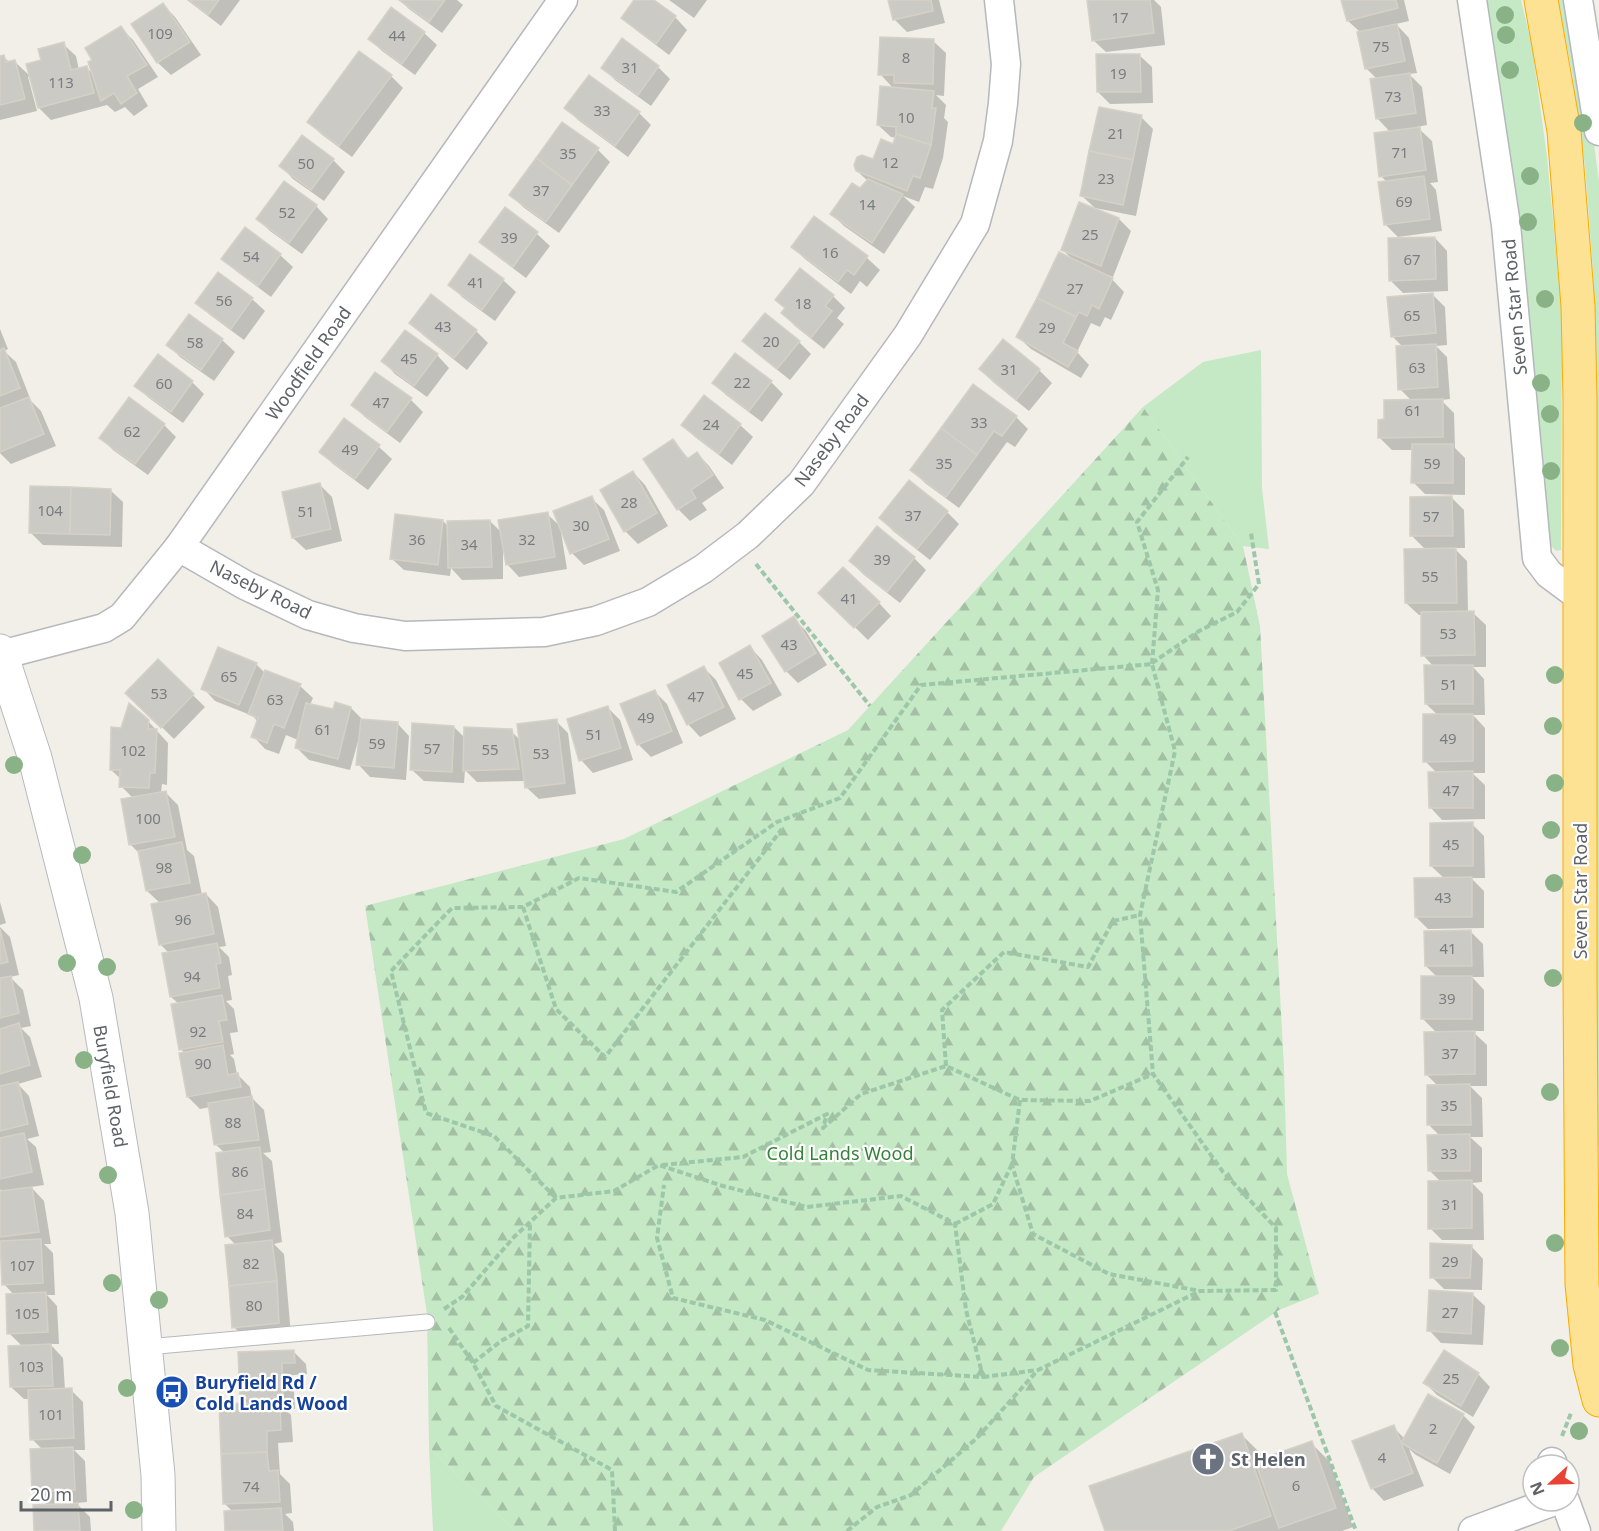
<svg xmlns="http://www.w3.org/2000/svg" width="1599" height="1531" font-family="'Noto Sans',sans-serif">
  <defs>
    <pattern id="forest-firs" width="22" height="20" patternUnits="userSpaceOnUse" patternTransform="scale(1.5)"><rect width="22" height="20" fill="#c5e8c5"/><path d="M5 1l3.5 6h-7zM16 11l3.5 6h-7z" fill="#a3c0a4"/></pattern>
  </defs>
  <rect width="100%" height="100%" fill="#f1efe8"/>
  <g fill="#c5e8c5">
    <path d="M1480,0H1521L1532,46L1547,157L1562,316L1561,550L1556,551L1545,539Z"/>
    <path d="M1558,0H1568L1589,107L1599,182V1147L1596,1143V400L1593,271L1585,166L1572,72Z"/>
    <path d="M1261,350L1262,488L1269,549L1243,546L1143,407L1203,362Z"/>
    <path d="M429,1447L514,1531H433Z"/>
  </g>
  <path fill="url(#forest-firs)" d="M1143,407L1243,546L1260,626L1284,1068L1287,1174L1319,1294L1279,1310L1034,1477L1001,1531H514L429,1447L427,1314L365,906L624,839L848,730Z"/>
  <g fill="#0003">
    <path d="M187,0H240L221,26Z"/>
    <path d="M400,0H457L463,5L442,33L409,9Z"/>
    <path d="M636,0H651L675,17L687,30L669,55L636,30L623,18Z"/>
    <path d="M669,0H707L694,18Z"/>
    <path d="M889,0H939L945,23L907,32L894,19Z"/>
    <path d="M1090,0H1154L1161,7L1165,45L1106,52L1093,40Z"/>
    <path d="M1343,0H1404L1409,21L1396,24L1409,38L1417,73L1409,74L1422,87L1427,125L1417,127L1432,141L1438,182L1430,183L1436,190L1442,231L1398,237L1385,224L1387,182L1381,176L1391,133L1377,118L1378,80L1366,68L1359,31L1348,21Z"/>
    <path d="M163,5L175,17L201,55L171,75L158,63L133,25Z"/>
    <path d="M391,9L424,33L437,45L415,75L382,51L370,39Z"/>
    <path d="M121,28L133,40L158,77L138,89L148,106L134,116L125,107L115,112L107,105L51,120L39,108L43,61L63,44L76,56L79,70L87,68L94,75V61Z"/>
    <path d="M933,41L946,53L944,96L936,95L946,105L944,118L948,122L943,158L933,189L925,187L919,202L903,196L915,207L884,254L844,226L832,214L868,181L857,171L874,161L894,145L897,138L891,137L878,125L894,89L880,74Z"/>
    <path d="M1139,55L1152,67L1153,103L1110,104L1098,92Z"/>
    <path d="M3,56L10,63L15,62L30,76L28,77L37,111L0,120V57Z"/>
    <path d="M603,67H658L670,79L651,106L615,80Z"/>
    <path d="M391,76L403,88L352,157L321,134L309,122Z"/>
    <path d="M566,108L639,113L651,125L628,157L578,120Z"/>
    <path d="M1141,117L1153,129L1136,216L1095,208L1082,196Z"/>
    <path d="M563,124L598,150L610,162L559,233L523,207L511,195Z"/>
    <path d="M333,160L345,172L324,201L293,179L281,166Z"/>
    <path d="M1080,204L1119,219L1131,231L1113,277L1108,275L1124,292L1111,320L1105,317L1100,327L1091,323L1077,352L1089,365L1081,378L1031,349L1018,337L1073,260L1063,250Z"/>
    <path d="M316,206L328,219L302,254L270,231L258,219Z"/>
    <path d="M505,210L537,234L550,246L526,278L494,254L481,242Z"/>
    <path d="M815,218L867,258L880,270L867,287L860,281L851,294L805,259L793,247Z"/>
    <path d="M245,230L280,255L293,267L271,297L236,271L223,259Z"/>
    <path d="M1435,238L1447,251L1448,291L1403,293L1390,280Z"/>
    <path d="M218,274L252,299L265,311L244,340L210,315L197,303Z"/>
    <path d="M503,280L516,292L495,321L462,297L450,284Z"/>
    <path d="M1433,295L1445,307L1447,345L1436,346L1447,357L1450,399L1441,400L1454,413L1455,448L1465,458V495L1425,494L1413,482V450H1392L1380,438L1386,421L1412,401L1400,389L1403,347L1392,336Z"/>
    <path d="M833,296L845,308L837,318L844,324L824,349L795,326L783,313L786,309Z"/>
    <path d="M411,323L476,331L488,343L467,370L423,335Z"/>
    <path d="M0,329L8,349L4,351L16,362L31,401L41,411L56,446L11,464L0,453Z"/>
    <path d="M222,340L235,352L214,381L180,357L168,344Z"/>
    <path d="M744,341L799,342L811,354L790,380L756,353Z"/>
    <path d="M1003,341L1039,370L1052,383L1029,411L993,382L981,369Z"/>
    <path d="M437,355L449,368L427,397L395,374L383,361Z"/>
    <path d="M375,374L411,400L423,412L400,443L365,417L353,404Z"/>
    <path d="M192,382L204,394L183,423L149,398L136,386Z"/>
    <path d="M771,382L783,394L762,422L726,395L714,383Z"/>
    <path d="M704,397L740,425L753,437L732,465L695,437L682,425Z"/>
    <path d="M1016,417L1028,429L1015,447L1007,442L959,508L925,483L912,470Z"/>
    <path d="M344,420L379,447L392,459L368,490L333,464L321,452Z"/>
    <path d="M164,425L176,437L148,475L113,450L101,438Z"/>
    <path d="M673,441L689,459L697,453L709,466L724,488L702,503L707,510L690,521L678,509Z"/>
    <path d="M633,472L645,485L668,526L638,544L625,531Z"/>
    <path d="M320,485L332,497L342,541L306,550L293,538Z"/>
    <path d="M110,490L123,502L122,547L43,545L31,533Z"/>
    <path d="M591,498L604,510L620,551L584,565L572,553Z"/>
    <path d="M1452,498L1464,510L1465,548H1454L1467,561L1468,613H1473L1486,625V667H1473L1484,679L1485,715H1473L1485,728V773H1472L1485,785V819L1442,820L1430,807L1437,773L1425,761L1439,716L1426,704L1434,667L1423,655L1422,615H1419L1406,603L1426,550L1412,536Z"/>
    <path d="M947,512L959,524L930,560L893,531L881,518Z"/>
    <path d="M547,514L560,526L567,569L519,577L507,564L505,550H503V579L462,580L451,568L450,576L404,570L391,558L443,521L449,527L490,521L502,533Z"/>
    <path d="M914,558L926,570L900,603L863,574L850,561Z"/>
    <path d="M820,593L879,603L891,616L868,640Z"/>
    <path d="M793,618L806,631L827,665L798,683L786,671Z"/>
    <path d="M750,647L762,660L782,695L753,711L741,699Z"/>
    <path d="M158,661L205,707L174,739L127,693Z"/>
    <path d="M256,664L265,673L266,672L300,686L313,698L310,705L334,711L351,708L363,720L397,723L409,736L406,780L370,777L358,764L360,738H359L350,770L309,760L296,747L298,740L286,735L279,754L265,749L253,736L258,722L253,716L215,701L203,688Z"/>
    <path d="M704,668L716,680L736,719L700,737L688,724Z"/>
    <path d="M654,691L667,704L683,743L651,757L638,744Z"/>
    <path d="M608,708L620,720L633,760L593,773L581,760Z"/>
    <path d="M148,721L168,743L167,785L162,784L161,793H166L178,805L187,850L194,856L202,895L206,894L218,907L226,946L219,947L229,957L232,975L228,976L232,1000L226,1001L234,1009L238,1032L230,1033L234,1054L230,1055L234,1059L237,1074L250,1087L252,1098L264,1110L271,1152L263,1153L272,1161L282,1242L274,1244L284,1254L291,1335L246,1339L234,1327L236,1245L227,1236L225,1153L215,1144L210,1107L200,1109L188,1097L185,1054L181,1049L179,1004L171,997L169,953L160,944V903L147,891L140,854L131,845L133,798L121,786V779L111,770L122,729Z"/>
    <path d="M556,721L568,733L576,794L539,799L526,787V781L477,782L465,770L464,783L424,781L411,769L454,727L466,739L511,731L520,740Z"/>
    <path d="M1472,824L1484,836L1485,878H1471L1484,891V928L1428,929L1416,917L1445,879L1431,866Z"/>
    <path d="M0,902L6,923L0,925Z"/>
    <path d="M0,927L10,937L19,975L10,977L23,990L31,1026L21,1028L30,1037L42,1077L18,1084L29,1096L39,1136L27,1139L36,1147L44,1185L31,1187L44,1201L51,1244H44L53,1253L55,1295H47L57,1306L59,1344H50L63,1358L65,1390H71L83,1402L85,1450H74L85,1461L87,1502L76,1503L90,1517L91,1531H36L48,1506L34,1492L43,1450L32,1439L30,1399H24L11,1387L22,1346L9,1333L14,1295L4,1284L2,1251H0V1193H3L0,1189V1087H2L0,1085Z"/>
    <path d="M1471,932L1483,944L1484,977H1472L1484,990V1031H1472L1487,1045V1086H1470L1482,1098L1483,1137H1470L1482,1148V1182L1472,1183L1483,1194L1484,1240H1442L1430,1228L1441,1182L1429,1170L1440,1136L1429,1125L1438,1086L1426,1074L1437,1033L1423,1019L1438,978L1426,966Z"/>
    <path d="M1471,1246L1483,1259L1482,1290L1444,1289L1432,1277Z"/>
    <path d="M1472,1294L1485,1306L1483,1345L1441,1343L1429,1330Z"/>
    <path d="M294,1352L306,1364L307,1374L293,1375L295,1409H285L291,1415L293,1442L278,1443L280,1474L290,1484L292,1513L285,1514L293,1522L294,1531H227L233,1512L225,1504L248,1405L242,1398Z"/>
    <path d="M1478,1374L1490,1387L1473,1417L1437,1395L1425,1383Z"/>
    <path d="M1463,1415L1475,1427L1450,1474L1416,1455L1409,1449L1424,1486L1384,1501L1372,1488L1393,1427L1405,1439Z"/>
    <path d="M1241,1434L1266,1459L1311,1443L1330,1462L1353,1527L1342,1531H1107Z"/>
  </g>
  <g fill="#cccac5" stroke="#d6d1c6" stroke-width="1.5">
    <path d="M189,0H219L208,15Z"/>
    <path d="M399,0H445L429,22Z"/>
    <path d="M634,0H654L676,16L656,44L621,18Z"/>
    <path d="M888,0H931L933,11L893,20Z"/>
    <path d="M1087,0H1150L1154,33L1092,41Z"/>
    <path d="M1341,0H1396L1398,8L1347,21Z"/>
    <path d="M163,3L190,42L157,63L131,24Z"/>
    <path d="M391,7L425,32L402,64L368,39Z"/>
    <path d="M1397,24L1405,61L1365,69L1357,32Z"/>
    <path d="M121,26L147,65L127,76L137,93L121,104L114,93L101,101L88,62L92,60L85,48Z"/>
    <path d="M880,37L934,39L933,84L894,83V75H878Z"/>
    <path d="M622,38L659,66L638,95L601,68Z"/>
    <path d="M64,42L71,70L87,66L94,93L38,108L26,64L41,60L38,49Z"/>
    <path d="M359,51L392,75L339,146L307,122Z"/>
    <path d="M1096,54H1140L1141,92H1097Z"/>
    <path d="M4,55L6,62L15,60L25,99L0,105V56Z"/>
    <path d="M1410,73L1416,113L1376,119L1370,79Z"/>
    <path d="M589,75L640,112L615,146L564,108Z"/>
    <path d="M880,86L934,91L932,108H936L931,145L896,134V127L877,125Z"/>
    <path d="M1099,107L1142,115L1133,160L1089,151Z"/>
    <path d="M562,122L599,148L572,185L536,158Z"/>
    <path d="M1420,127L1426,170L1379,177L1374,133Z"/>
    <path d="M896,134L931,145L920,178L913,176L907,191L856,171L854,165L857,157L862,155L873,159L881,139L893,144Z"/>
    <path d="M302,135L334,159L311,190L279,166Z"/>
    <path d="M1089,151L1133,160L1123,205L1080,196Z"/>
    <path d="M536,158L572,185L546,222L509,195Z"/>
    <path d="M1424,176L1430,219L1384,225L1378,182Z"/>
    <path d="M868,179L903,194L872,243L830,214L852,183L860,188Z"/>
    <path d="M284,181L317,205L289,243L256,219Z"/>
    <path d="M1079,202L1119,218L1101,266L1061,250Z"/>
    <path d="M505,207L538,232L513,267L479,242Z"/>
    <path d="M814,216L868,256L854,275L847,270L838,282L791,247Z"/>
    <path d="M245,227L281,254L258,286L221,259Z"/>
    <path d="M1435,237L1436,279L1389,281L1388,238Z"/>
    <path d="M1059,252L1113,278L1099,309L1092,305L1087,316L1079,312L1076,317L1037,298Z"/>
    <path d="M470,254L504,279L482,310L448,285Z"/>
    <path d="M800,268L834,295L825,306L832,311L811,338L781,313L785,308L775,300Z"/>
    <path d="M218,272L253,298L231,329L195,303Z"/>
    <path d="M1433,293L1436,333L1391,337L1387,297Z"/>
    <path d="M431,294L477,330L454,358L409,323Z"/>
    <path d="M1037,298L1076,317L1063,343L1078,351L1068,367L1016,337Z"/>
    <path d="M765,313L800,341L777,369L742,341Z"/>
    <path d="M189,314L223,339L201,370L166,345Z"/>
    <path d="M405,330L438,354L414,386L381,361Z"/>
    <path d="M1003,339L1040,369L1016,400L979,369Z"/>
    <path d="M1436,344L1438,387L1398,390L1396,346Z"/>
    <path d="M4,348L20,388L0,396V350Z"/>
    <path d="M735,353L772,381L749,411L712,383Z"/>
    <path d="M158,354L193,381L171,412L134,386Z"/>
    <path d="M375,372L412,398L387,432L351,405Z"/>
    <path d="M973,384L1017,416L1002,436L994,431L977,455L941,428Z"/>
    <path d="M704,395L741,424L719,454L681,425Z"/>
    <path d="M29,397L44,434L0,452V408Z"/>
    <path d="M129,397L165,424L135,464L99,438Z"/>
    <path d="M1443,399V437L1378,438V420L1384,419V400Z"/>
    <path d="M344,418L380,445L355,479L319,452Z"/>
    <path d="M941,428L977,455L946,497L910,470Z"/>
    <path d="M673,439L687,459L697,452L713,475L691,490L696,498L677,510L643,459Z"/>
    <path d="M1412,444H1453V483H1411Z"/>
    <path d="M633,471L657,513L624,532L600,490Z"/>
    <path d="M909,480L948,511L917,549L879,518Z"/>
    <path d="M320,483L331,529L292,538L282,492Z"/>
    <path d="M30,486L71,487L70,534L29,533Z"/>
    <path d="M71,487L111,489L110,535L70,534Z"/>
    <path d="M592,496L609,539L570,554L553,511Z"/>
    <path d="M1452,496L1453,536H1410V497Z"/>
    <path d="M548,512L555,557L506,565L498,520Z"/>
    <path d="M395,514L443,520L438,565L390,559Z"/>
    <path d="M490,520L492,567L448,568L447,521Z"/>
    <path d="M877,526L915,557L887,592L849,561Z"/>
    <path d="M1456,548L1457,603H1405L1404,549Z"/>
    <path d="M843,567L880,602L854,628L818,593Z"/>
    <path d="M1474,611L1475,655L1421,656V612Z"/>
    <path d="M794,616L816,653L785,672L762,636Z"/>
    <path d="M750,645L771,683L739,700L719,663Z"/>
    <path d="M218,647L257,663L239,705L201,689Z"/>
    <path d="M158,659L194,694L161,728L125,693Z"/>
    <path d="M1424,665H1473V704H1425Z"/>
    <path d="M704,666L724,707L687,725L667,685Z"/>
    <path d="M265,670L301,684L284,728L274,724L267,743L251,737L258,718L248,714Z"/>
    <path d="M655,690L672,731L637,745L620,704Z"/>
    <path d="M335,702L351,707L338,759L295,748L306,703L333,709Z"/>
    <path d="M129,703L149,720L148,729H157L155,773H150L149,788L119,787L120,770H110L111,727L121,728Z"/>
    <path d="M608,706L621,748L579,761L567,719Z"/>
    <path d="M1423,714H1473V761L1423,762Z"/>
    <path d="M361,719L398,722L394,768L356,765Z"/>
    <path d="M557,719L565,783L525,788L517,724Z"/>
    <path d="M412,723L454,726L452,772L410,770Z"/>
    <path d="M464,727L512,729L519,769L463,771Z"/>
    <path d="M1473,771V808H1429L1428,772Z"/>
    <path d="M166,791L175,837L129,845L121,799Z"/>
    <path d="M1473,822V866H1430V823Z"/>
    <path d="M182,842L190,883L146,891L138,851Z"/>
    <path d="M1472,877V917H1415L1414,878Z"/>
    <path d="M206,893L214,934L159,945L151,904Z"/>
    <path d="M0,929L8,962L0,964Z"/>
    <path d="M1471,930L1472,966H1425L1424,931Z"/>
    <path d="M217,943L221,963L216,964L220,988L170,997L162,953Z"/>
    <path d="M11,976L19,1013L0,1018V978Z"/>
    <rect x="1421" y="976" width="51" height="43"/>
    <path d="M222,995L227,1020L219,1021L223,1042L179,1050L171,1004Z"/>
    <path d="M19,1023L30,1065L0,1074V1029Z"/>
    <path d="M1475,1031V1074L1425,1075L1424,1032Z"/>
    <path d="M223,1045L228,1075L238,1073L241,1087L187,1097L179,1053Z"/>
    <path d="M18,1082L28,1124L0,1131V1086Z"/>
    <path d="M1470,1084L1471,1125H1427V1085Z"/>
    <path d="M252,1096L259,1140L214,1145L208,1103Z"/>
    <path d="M24,1133L32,1172L0,1179V1138Z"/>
    <path d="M1470,1134V1171H1428L1427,1135Z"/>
    <path d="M260,1147L265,1189L220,1195L216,1153Z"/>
    <path d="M1472,1180V1228L1428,1229V1181Z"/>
    <path d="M32,1187L39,1232L0,1237V1191Z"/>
    <path d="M265,1189L270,1230L225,1237L220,1195Z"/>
    <path d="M41,1239L43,1283L2,1285L0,1241Z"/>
    <path d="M272,1240L277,1281L229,1286L225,1245Z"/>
    <path d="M1430,1243L1472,1245L1470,1278H1430Z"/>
    <path d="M277,1281L279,1323L232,1328L229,1286Z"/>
    <path d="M1429,1290L1473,1293L1471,1334L1427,1331Z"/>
    <path d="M46,1292L48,1332L7,1334L6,1294Z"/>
    <path d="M51,1344L53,1386L10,1387L8,1346Z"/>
    <path d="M294,1350L295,1363H282L283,1397L240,1399L238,1352Z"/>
    <path d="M1444,1350L1479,1373L1461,1406L1423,1383Z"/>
    <path d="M72,1388L74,1438L30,1440L28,1390Z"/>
    <path d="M1428,1394L1464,1414L1437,1463L1401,1443Z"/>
    <path d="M280,1402L281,1430L267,1431V1452L221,1454L219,1404Z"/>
    <path d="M1394,1425L1413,1473L1371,1489L1352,1441Z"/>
    <path d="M1242,1433L1271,1516L1229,1531H1105L1089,1486Z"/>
    <path d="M1312,1441L1336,1508L1279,1528L1255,1461Z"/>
    <path d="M73,1447L75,1490L32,1492L30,1449Z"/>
    <path d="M267,1452L269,1471L278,1470L280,1502L223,1504L221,1454Z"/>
    <path d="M78,1503L80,1531H34L33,1505Z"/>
    <path d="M281,1508L283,1531H225L224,1511Z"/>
  </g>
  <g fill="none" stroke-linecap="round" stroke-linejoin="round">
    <defs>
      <path id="lane" d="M147,1347L427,1322"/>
      <g id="street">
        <path d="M1472,0L1506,225L1537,558L1549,574L1580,597"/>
        <path d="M1578,0L1599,131"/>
        <path d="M179,547L245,585L308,615L354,628L405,636L544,632L596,621L648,602L703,569L748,535L801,484L908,335L975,224L998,141L1003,103L1006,64L999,0"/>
        <path d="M1,655L104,628L122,617L179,547L563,0"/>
        <path d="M1552,1462L1553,1465"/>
        <path d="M1565,1501L1576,1531"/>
        <path d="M1473,1531L1554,1501"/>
      </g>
      <path id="secondary" d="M0,651L35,758L96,998L132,1213L158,1475L159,1531"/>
      <path id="highway" d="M1541,0L1564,131L1578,306L1580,399V980L1582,1284L1590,1365L1599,1400"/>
    </defs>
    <use href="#lane" stroke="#b5b8bc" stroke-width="17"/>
    <use href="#street" stroke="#b5b8bc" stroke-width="31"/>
    <use href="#secondary" stroke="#b6babf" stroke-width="35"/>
    <use href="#highway" stroke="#f9ab00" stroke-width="35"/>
    <g stroke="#9cc7a9" stroke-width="4" stroke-dasharray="6 3" stroke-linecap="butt">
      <path d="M756,564L870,706"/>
      <path d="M1152,663L1199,631L1237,612L1259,584L1251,533"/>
      <path d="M1152,664L1158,590L1137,522L1188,457"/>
      <path d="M523,907L556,1009L605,1057L782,829"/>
      <path d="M946,1066L942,1010L1004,952L1088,967L1113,921L1140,915"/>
      <path d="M1020,1100L1012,1165L1033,1234L1109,1274L1200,1291"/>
      <path d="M662,1165L743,1157L827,1114L823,1128L861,1094L946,1066L1020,1100L1090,1101L1153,1074"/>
      <path d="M556,1198L494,1136L426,1113L391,971L452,908L523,907L579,878L676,892L777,822L840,798L921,685L1152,664L1175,751L1140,915L1153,1074L1223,1172L1276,1228V1290L1200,1291L1038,1370L983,1377"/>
      <path d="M955,1224L993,1204L1011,1166"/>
      <path d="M444,1309L462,1297L514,1237L556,1198L614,1191L659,1165L723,1186L807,1207L901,1196L955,1224L966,1310L983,1377L868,1370L765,1320L673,1298L657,1238L664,1185"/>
      <path d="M1275,1312L1356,1531"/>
      <path d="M449,1328L473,1363L496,1406L612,1470L615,1531"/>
      <path d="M473,1363L501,1341L528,1326L530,1222"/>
      <path d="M1562,1436L1571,1413"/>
      <path d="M847,1531L877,1507L911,1495L977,1438L1037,1371"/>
    </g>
    <use href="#lane" stroke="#fff" stroke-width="15"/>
    <use href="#street" stroke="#fff" stroke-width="28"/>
    <use href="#secondary" stroke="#fff" stroke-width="33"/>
    <use href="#highway" stroke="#fde293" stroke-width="33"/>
  </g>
  <g fill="#89b387">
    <circle cx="1505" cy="15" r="9"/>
    <circle cx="1506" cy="35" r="9"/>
    <circle cx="1510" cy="70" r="9"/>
    <circle cx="1583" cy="123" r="9"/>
    <circle cx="1530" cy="176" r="9"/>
    <circle cx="1528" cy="222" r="9"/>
    <circle cx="1545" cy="299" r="9"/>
    <circle cx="1541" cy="383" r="9"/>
    <circle cx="1550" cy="414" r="9"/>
    <circle cx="1551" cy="471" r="9"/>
    <circle cx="1555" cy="675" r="9"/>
    <circle cx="1553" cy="726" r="9"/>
    <circle cx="14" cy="765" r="9"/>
    <circle cx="1555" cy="783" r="9"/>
    <circle cx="1551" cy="830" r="9"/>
    <circle cx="82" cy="855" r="9"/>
    <circle cx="1554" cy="883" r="9"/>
    <circle cx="67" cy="963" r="9"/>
    <circle cx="107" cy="967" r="9"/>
    <circle cx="1553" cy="978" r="9"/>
    <circle cx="84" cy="1060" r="9"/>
    <circle cx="1550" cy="1092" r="9"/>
    <circle cx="108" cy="1175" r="9"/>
    <circle cx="1555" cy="1243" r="9"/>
    <circle cx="112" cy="1283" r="9"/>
    <circle cx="159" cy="1300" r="9"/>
    <circle cx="1560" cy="1348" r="9"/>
    <circle cx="127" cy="1388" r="9"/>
    <circle cx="1579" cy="1431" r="9"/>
    <circle cx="134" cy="1510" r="9"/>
  </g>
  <defs>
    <symbol id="bus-disc" viewBox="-11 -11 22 22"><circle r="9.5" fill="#1a4fb4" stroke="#fff"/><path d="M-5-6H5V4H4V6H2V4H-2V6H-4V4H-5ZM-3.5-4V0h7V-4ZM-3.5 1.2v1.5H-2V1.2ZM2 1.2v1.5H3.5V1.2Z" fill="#fff"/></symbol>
    <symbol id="church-disc" viewBox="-11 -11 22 22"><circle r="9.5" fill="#6b7280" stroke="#fff"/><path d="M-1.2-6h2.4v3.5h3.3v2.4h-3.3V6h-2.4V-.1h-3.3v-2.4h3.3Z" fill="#fff"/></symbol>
  </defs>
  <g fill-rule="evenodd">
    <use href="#bus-disc" x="153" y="1373" width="38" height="38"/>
    <use href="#church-disc" x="1189" y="1440" width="38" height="38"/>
  </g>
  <g text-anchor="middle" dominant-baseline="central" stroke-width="4.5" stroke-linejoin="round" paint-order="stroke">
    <g font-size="15" fill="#7a7d7f">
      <text x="1120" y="17">17</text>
      <text x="160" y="33">109</text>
      <text x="397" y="35">44</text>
      <text x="1381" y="46">75</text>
      <text x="906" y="57">8</text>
      <text x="630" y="67">31</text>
      <text x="1118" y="73">19</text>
      <text x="61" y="82">113</text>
      <text x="1393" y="96">73</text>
      <text x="602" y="110">33</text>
      <text x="906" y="117">10</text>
      <text x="1116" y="133">21</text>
      <text x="1400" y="152">71</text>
      <text x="568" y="153">35</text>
      <text x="890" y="162">12</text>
      <text x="306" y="163">50</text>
      <text x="1106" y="178">23</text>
      <text x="541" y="190">37</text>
      <text x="1404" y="201">69</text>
      <text x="867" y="204">14</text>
      <text x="287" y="212">52</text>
      <text x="1090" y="234">25</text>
      <text x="509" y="237">39</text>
      <text x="830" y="252">16</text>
      <text x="251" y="256">54</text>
      <text x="1412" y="259">67</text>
      <text x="476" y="282">41</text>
      <text x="1075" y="288">27</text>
      <text x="224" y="300">56</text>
      <text x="803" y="303">18</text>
      <text x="1412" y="315">65</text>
      <text x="443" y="326">43</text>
      <text x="1047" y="327">29</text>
      <text x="771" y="341">20</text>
      <text x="195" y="342">58</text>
      <text x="409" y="358">45</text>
      <text x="1417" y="367">63</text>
      <text x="1009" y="369">31</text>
      <text x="742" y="382">22</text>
      <text x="164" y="383">60</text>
      <text x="381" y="402">47</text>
      <text x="1413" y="410">61</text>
      <text x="979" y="422">33</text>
      <text x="711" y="424">24</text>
      <text x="132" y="431">62</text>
      <text x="350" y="449">49</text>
      <text x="944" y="463">35</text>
      <text x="1432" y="463">59</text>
      <text x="629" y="502">28</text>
      <text x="50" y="510">104</text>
      <text x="306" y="511">51</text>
      <text x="913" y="515">37</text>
      <text x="1431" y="516">57</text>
      <text x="581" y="525">30</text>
      <text x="417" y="539">36</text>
      <text x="527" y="539">32</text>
      <text x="469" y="544">34</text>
      <text x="882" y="559">39</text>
      <text x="1430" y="576">55</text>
      <text x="849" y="598">41</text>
      <text x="1448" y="633">53</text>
      <text x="789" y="644">43</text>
      <text x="745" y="673">45</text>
      <text x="229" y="676">65</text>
      <text x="1449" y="684">51</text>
      <text x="159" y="693">53</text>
      <text x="696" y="696">47</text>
      <text x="275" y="699">63</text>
      <text x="646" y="717">49</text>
      <text x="323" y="729">61</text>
      <text x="594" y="734">51</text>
      <text x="1448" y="738">49</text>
      <text x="377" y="743">59</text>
      <text x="432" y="748">57</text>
      <text x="490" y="749">55</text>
      <text x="133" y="750">102</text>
      <text x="541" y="753">53</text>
      <text x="1451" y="790">47</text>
      <text x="148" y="818">100</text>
      <text x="1451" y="844">45</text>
      <text x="164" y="867">98</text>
      <text x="1443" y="897">43</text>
      <text x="183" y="919">96</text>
      <text x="1448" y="948">41</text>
      <text x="192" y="976">94</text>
      <text x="1447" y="998">39</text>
      <text x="198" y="1031">92</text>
      <text x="1450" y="1053">37</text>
      <text x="203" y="1063">90</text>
      <text x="1449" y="1105">35</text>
      <text x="233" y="1122">88</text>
      <text x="1449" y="1153">33</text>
      <text x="240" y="1171">86</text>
      <text x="1450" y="1204">31</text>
      <text x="245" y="1213">84</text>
      <text x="1450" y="1261">29</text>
      <text x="251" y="1263">82</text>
      <text x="22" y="1265">107</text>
      <text x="254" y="1305">80</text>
      <text x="1450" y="1312">27</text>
      <text x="27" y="1313">105</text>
      <text x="31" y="1366">103</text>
      <text x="1451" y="1378">25</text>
      <text x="51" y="1414">101</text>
      <text x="1433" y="1428">2</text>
      <text x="1382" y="1457">4</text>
      <text x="1296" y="1485">6</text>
      <text x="251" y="1486">74</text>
    </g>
    <g font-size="18" fill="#5f6368" stroke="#fff">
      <text transform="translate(1514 307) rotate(-95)">Seven Star Road</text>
      <text transform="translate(308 363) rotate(-55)">Woodfield Road</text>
      <text transform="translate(831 440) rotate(-53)">Naseby Road</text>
      <text transform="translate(261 589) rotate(26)">Naseby Road</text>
      <text transform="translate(1580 891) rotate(-90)">Seven Star Road</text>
      <text transform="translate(111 1086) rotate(80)">Buryfield Road</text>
    </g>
    <g font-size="18" fill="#348238" stroke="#fff">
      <text x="840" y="1153">Cold Lands Wood</text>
    </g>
    <g font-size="18" font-weight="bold" fill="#164399" stroke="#fff" text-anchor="start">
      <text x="195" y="1382">Buryfield Rd /<tspan x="195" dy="21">Cold Lands Wood</tspan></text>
    </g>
    <g font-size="18" font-weight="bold" fill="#5b616d" stroke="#fff" text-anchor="start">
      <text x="1231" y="1459">St Helen</text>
    </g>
  </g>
  <g transform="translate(1551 1483) rotate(248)"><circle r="28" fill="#ffffff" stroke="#bfc1c3" stroke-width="1.5"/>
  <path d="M0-4.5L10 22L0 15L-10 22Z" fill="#ea4335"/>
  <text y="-9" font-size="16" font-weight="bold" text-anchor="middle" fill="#5f6368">N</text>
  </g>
  <path d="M21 1501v9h90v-9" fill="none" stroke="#5f6368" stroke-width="3"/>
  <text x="30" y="1501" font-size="18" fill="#5f6368" stroke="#ffffff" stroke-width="4.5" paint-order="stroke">20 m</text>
</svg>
